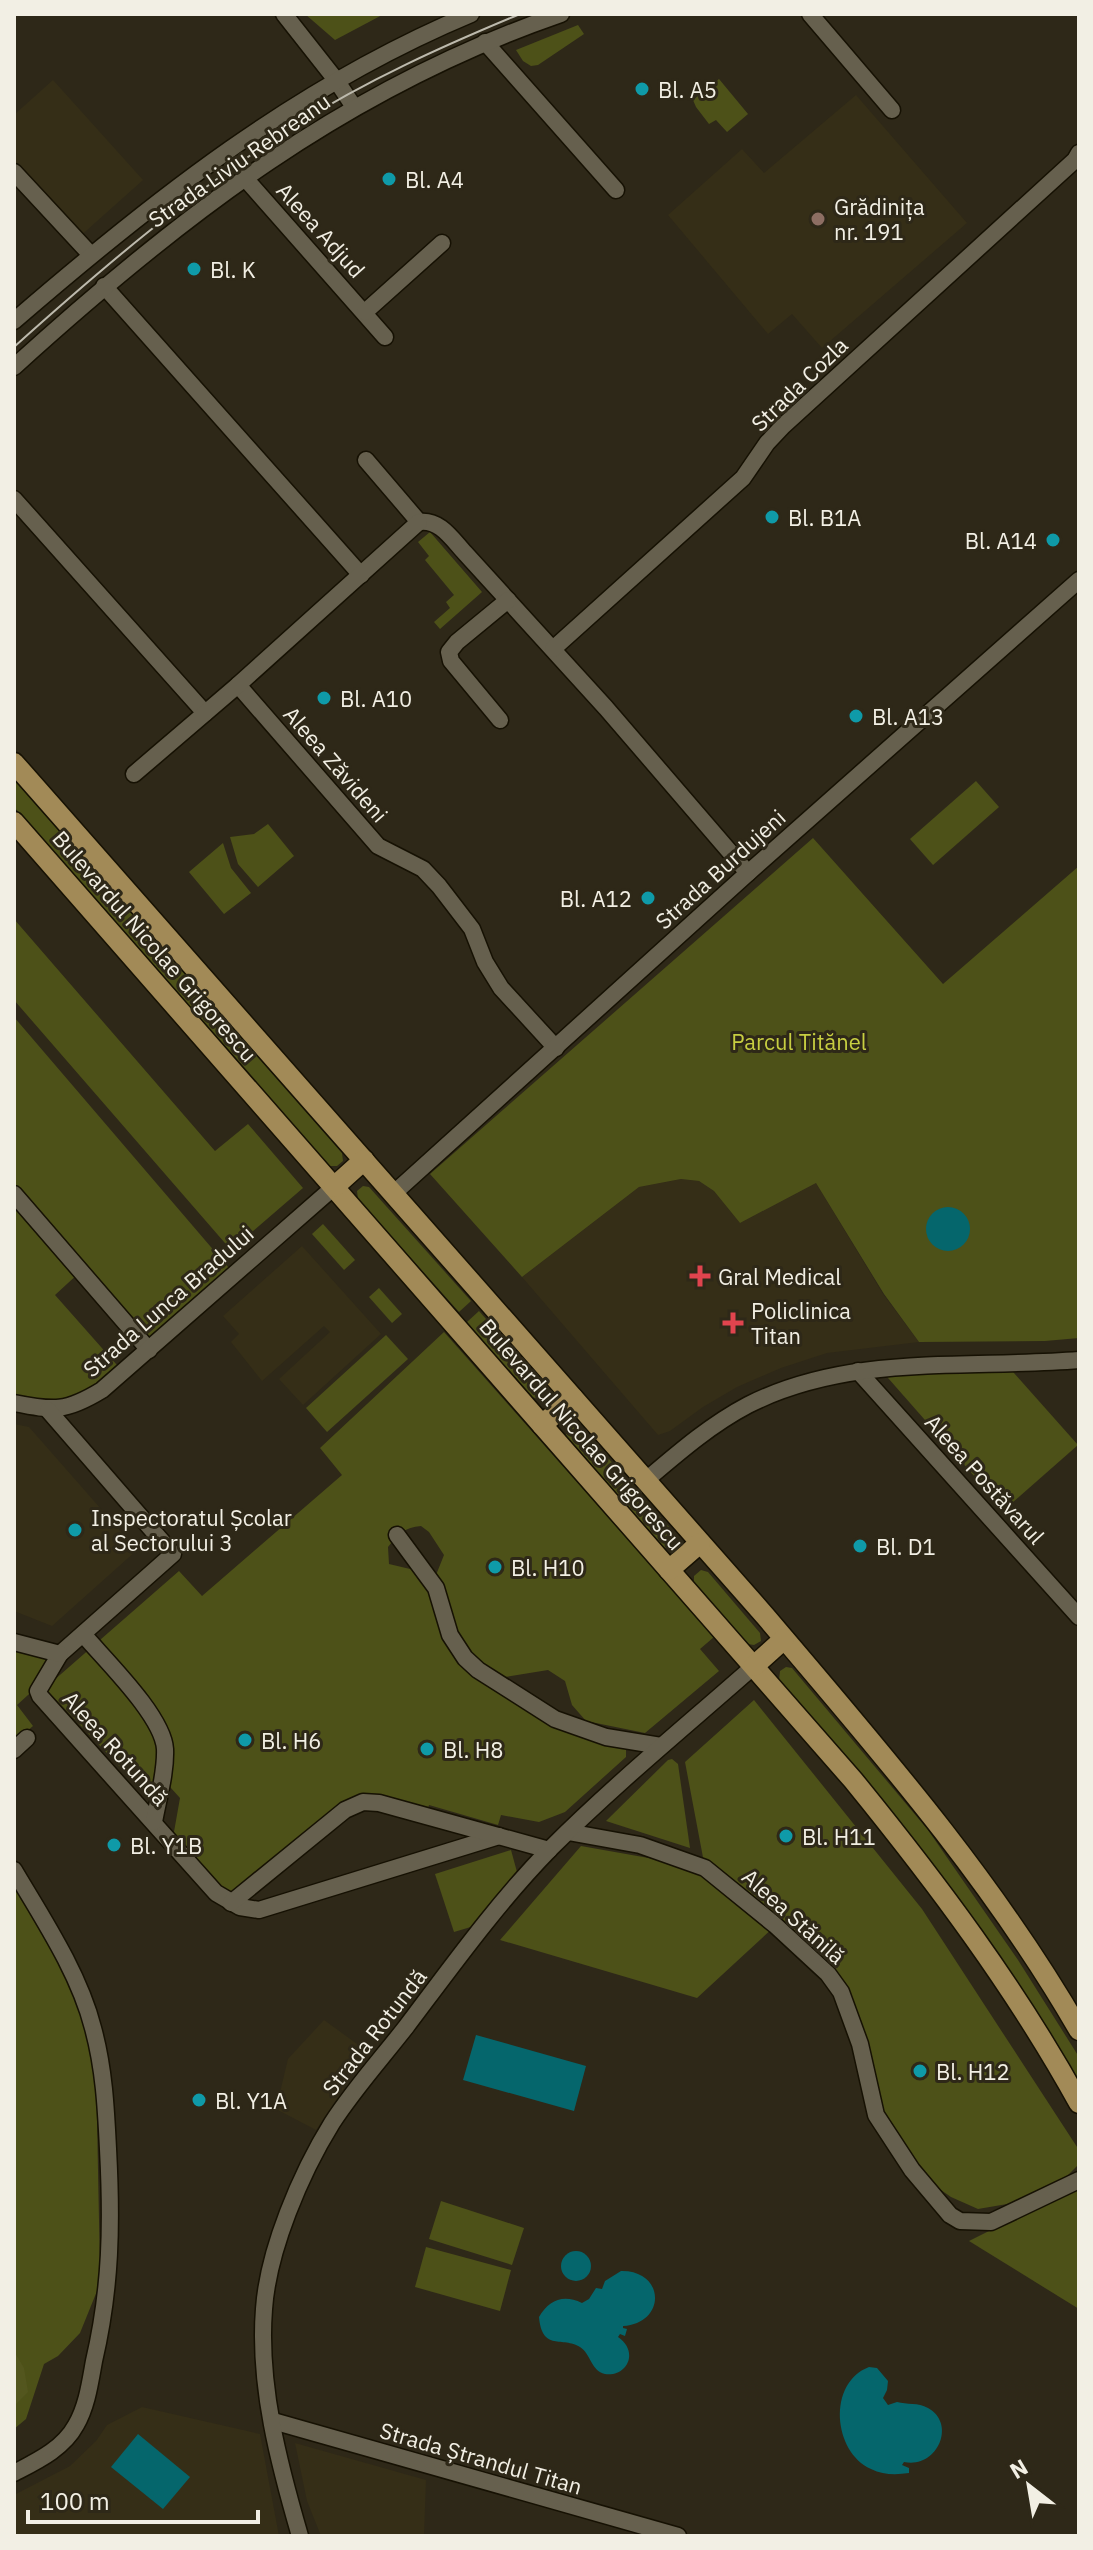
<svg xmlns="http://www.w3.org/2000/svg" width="1093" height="2550" font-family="'IBM Plex Sans',sans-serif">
  <rect width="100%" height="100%" fill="#2e2818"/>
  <g fill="#352e17">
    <path d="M53,80L143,180L77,239L14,168V115Z"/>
    <path d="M856,95L967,223L822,348L792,314L768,334L668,215L742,149L764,173Z"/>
    <path d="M681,1179L699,1181L714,1191L740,1223L816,1183L883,1294L919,1342L827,1353L781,1368L737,1387L703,1407L670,1431L658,1435L522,1277L639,1187Z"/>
    <path d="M302,1246L381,1334L303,1405L279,1379L330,1332L324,1326L262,1381L231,1342L239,1334L223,1316Z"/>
    <path d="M14,1424L29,1427L137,1550L52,1626L14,1611Z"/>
    <path d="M324,2020L368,2052L316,2130L276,2109L288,2059Z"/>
    <path d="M142,2407L260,2434L279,2536H14V2495L70,2466L96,2441L107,2425Z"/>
    <path d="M295,2443L426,2480L424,2536H321L307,2501Z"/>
  </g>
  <g fill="#4d5118">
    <path d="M305,14H384L335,40Z"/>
    <path d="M578,25L584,34L538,65L531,66L523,61L516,50Z"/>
    <path d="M719,79L748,114L727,132L716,120L709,124L696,107L693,100Z"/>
    <path d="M430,532L482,592L440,629L434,622L450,608L446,602L454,595L425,560L429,556L418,542Z"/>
    <path d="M14,780L342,1153L343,1161L337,1166H328L14,807Z"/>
    <path d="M976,781L999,807L933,865L910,839Z"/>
    <path d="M268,824L294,856L258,887L238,864L230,837L254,834Z"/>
    <path d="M813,838L943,984L1079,866V1338L1045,1341L919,1342L884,1294L816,1183L740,1223L714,1191L699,1181L681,1179L639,1187L522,1277L430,1174Z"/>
    <path d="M223,843L231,868L251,893L224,914L189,872Z"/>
    <path d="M14,919L215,1151L248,1124L303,1188L231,1250L14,1000Z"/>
    <path d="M14,1017L234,1274L149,1350L80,1272L55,1295L124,1373L85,1400L14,1403Z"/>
    <path d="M363,1186L369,1187L471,1301L459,1312L358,1199L357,1191Z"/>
    <path d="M323,1224L355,1260L344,1270L312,1234Z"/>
    <path d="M379,1288L402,1314L392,1323L369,1297Z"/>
    <path d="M479,1311L545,1386L547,1394L541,1400L532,1397L467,1322Z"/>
    <path d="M444,1332L714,1637L700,1649L719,1671L645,1733L586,1721L572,1705L565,1681L548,1670L505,1677L484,1665L474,1656L464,1642L453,1623L436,1575L444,1555L429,1532L421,1526C405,1527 398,1534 388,1547L389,1564L427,1573C442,1597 441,1620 454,1641C467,1662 484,1673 503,1686C541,1713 580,1733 626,1740V1757L565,1812L539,1822L501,1815L498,1825L429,1805L426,1816L379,1803L354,1805L231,1903L216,1893L172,1843L180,1798L162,1778L157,1806L45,1688L179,1571L202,1596L342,1475L320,1448Z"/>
    <path d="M386,1335L408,1359L327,1432L306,1408Z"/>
    <path d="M1005,1363L1078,1445L1004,1510L881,1370Z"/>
    <path d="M570,1424H578L677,1536L678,1543L672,1548H665L566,1436V1430Z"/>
    <path d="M701,1570L708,1572L760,1633L761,1641L754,1645L748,1644L694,1583V1576Z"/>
    <path d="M14,1642L60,1654L39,1685L17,1705L33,1726L14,1742Z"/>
    <path d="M786,1667L792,1668L928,1830L1018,1960L1079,2057V2093L1005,1969L915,1841L779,1680L780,1671Z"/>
    <path d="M754,1700L922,1909L1079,2150V2164L1065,2178L1013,2203L978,2209L951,2197L912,2170L883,2127L841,1992L775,1926L697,1998L500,1940L581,1846L705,1868L685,1762Z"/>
    <path d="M672,1759L678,1764L690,1848L606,1821L668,1760Z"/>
    <path d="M511,1850L517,1872L474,1926L454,1932L435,1874Z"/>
    <path d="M14,1887L70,1973L96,2069L100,2270L97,2291L80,2333L58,2356L44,2364L26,2419L14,2429Z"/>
    <path d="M1079,2186V2309L969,2241Z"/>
    <path d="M441,2201L524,2228L512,2265L429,2239Z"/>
    <path d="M426,2247L511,2270L500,2311L415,2287Z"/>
  </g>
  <path fill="#53561e" d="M14,2351L24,2368L28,2392L14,2406Z"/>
  <g fill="#05666c">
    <circle cx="948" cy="1229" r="22"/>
    <path d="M476,2035L586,2066L574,2111L463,2080Z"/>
    <circle cx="576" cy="2266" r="15"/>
    <path d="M621,2271C665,2270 667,2323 623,2326V2328L627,2329L625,2336L620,2334L618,2337C639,2351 628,2377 605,2374C591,2371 591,2354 580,2347C563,2336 542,2352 539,2317C549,2300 563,2294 582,2303L589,2299L596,2288L602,2289L605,2281Z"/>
    <path d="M869,2367L877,2368L888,2381L887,2390L883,2398L888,2405L897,2402C907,2405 918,2402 928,2408C957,2424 937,2469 904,2462L902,2465L909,2468V2473C896,2475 883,2475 871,2469C833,2452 827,2383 869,2367Z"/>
    <path d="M138,2434L190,2477L163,2509L111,2467Z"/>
  </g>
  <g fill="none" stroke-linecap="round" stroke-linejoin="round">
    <defs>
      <g id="minor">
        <path d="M284,14L336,80L354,107"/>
        <path d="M810,14L892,110"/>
        <path d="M485,42L616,190"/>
        <path d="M14,172L91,255"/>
        <path d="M244,177L385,337"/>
        <path d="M104,286L361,575"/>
        <path d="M365,312L442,243"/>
        <path d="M14,321C154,200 298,86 471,14"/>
        <path d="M14,367C180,216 346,88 561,14"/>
        <path d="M366,460L419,522"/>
        <path d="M14,499L205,713"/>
        <path d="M419,522C440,519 452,539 465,553L606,708L748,873"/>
        <path d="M553,649L743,478L767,443L783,426L1075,160L1079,153"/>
        <path d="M238,685L378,846L423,869L439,886L472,929L485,962L501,988L556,1048"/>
        <path d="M500,720L451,661L449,652L457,642L508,600"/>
        <path d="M134,774L238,685L419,522"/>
        <path d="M14,1194L149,1350"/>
        <path d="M393,1194L748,873L1079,580"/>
        <path d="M858,1371L1079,1617"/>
        <path d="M14,1403C54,1411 66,1412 102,1390L334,1187"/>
        <path d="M48,1410L173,1554L60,1654L38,1691L40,1696L216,1893L240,1907L259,1910L499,1836"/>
        <path d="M645,1481C678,1453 710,1425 748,1405C851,1353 968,1369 1079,1360"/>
        <path d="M397,1535L436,1588L450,1635L465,1658L478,1670L555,1719L606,1737L661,1746"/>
        <path d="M83,1634C105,1660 163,1716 165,1749C166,1773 158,1799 154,1822"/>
        <path d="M14,1642L60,1654"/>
        <path d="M14,1750L27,1738"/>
        <path d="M568,1832L640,1845L705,1868L775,1925L828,1974L841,1992L860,2044L876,2115L912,2170L950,2215L960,2221L991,2222L1079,2180"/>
        <path d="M14,1870C43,1919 79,1973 93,2028C104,2068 106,2108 108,2149C112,2224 111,2288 94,2361C90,2383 87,2406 76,2425C63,2449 37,2461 14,2473"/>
        <path d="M231,1903L345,1810L363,1802L379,1803L549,1850"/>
        <path d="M273,2421L678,2536"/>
        <path d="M300,2536C279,2464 258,2385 264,2309C268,2250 301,2173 332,2123C354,2089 381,2059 406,2027C452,1966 498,1902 551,1848C615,1784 686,1726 754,1666"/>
      </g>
      <g id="major">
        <path d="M14,763L766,1617C878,1749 992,1879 1079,2030"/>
        <path d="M14,822L853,1780C936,1882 1015,1987 1079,2103"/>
        <path d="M334,1187L364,1160"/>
        <path d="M542,1425L573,1398"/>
        <path d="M669,1570L700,1543"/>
        <path d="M754,1666L784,1639"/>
      </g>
    </defs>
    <use href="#minor" stroke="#161103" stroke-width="19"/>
    <use href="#major" stroke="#161103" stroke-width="23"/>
    <use href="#minor" stroke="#66604e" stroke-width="16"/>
    <use href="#major" stroke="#a28a57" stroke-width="20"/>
    <path stroke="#bdbaad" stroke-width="2" d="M14,347C103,267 195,189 296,125C367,80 443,46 520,14"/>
  </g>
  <g fill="#0f9aa8" stroke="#2e2818" stroke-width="3">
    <circle cx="642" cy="89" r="8"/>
    <circle cx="389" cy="179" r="8"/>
    <circle cx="194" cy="269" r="8"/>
    <circle cx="772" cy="517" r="8"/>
    <circle cx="1053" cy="540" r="8"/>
    <circle cx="324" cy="698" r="8"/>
    <circle cx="856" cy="716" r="8"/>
    <circle cx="648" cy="898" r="8"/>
    <circle cx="75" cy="1530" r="8"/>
    <circle cx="860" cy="1546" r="8"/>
    <circle cx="495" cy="1567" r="8"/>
    <circle cx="245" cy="1740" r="8"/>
    <circle cx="427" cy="1749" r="8"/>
    <circle cx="786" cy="1836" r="8"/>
    <circle cx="114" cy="1845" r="8"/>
    <circle cx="920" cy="2071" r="8"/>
    <circle cx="199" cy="2100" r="8"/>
  </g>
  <circle fill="#8d6e63" stroke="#2e2818" stroke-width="3" cx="818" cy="219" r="8"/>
  <g fill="#e0444e" stroke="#2e2818" stroke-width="3">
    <path d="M696 1264h8v8h8v8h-8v8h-8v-8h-8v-8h8z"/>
    <path d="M729 1311h8v8h8v8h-8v8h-8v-8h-8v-8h8z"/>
  </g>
  <g text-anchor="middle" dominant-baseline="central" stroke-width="6" stroke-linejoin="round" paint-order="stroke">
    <g font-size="22" fill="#f2efe4" stroke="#2e2818" text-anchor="start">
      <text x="658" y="89">Bl. A5</text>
      <text x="405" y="179">Bl. A4</text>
      <text x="834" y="206">Grădinița<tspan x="834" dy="25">nr. 191</tspan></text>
      <text x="210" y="269">Bl. K</text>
      <text x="788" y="517">Bl. B1A</text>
      <text x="1037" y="540" text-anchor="end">Bl. A14</text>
      <text x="340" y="698">Bl. A10</text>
      <text x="872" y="716">Bl. A13</text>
      <text x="632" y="898" text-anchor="end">Bl. A12</text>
      <text x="718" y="1276">Gral Medical</text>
      <text x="751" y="1310">Policlinica<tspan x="751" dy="25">Titan</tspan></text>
      <text x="91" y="1517">Inspectoratul Școlar<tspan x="91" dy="25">al Sectorului 3</tspan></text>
      <text x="876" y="1546">Bl. D1</text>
      <text x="511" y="1567">Bl. H10</text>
      <text x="261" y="1740">Bl. H6</text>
      <text x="443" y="1749">Bl. H8</text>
      <text x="802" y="1836">Bl. H11</text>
      <text x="130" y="1845">Bl. Y1B</text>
      <text x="936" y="2071">Bl. H12</text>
      <text x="215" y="2100">Bl. Y1A</text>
    </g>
    <g font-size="22" fill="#f2efe4" stroke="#2e2818">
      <text transform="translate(239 160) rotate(-35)">Strada Liviu Rebreanu</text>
      <text transform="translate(321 230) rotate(48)">Aleea Adjud</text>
      <text transform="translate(799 384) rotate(-44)">Strada Cozla</text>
      <text transform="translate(336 764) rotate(49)">Aleea Zăvideni</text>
      <text transform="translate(720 869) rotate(-42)">Strada Burdujeni</text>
      <text transform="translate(155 946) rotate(49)">Bulevardul Nicolae Grigorescu</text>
      <text transform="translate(168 1301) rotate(-41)">Strada Lunca Bradului</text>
      <text transform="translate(582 1434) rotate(49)">Bulevardul Nicolae Grigorescu</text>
      <text transform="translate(985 1479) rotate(48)">Aleea Postăvarul</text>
      <text transform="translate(116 1748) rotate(48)">Aleea Rotundă</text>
      <text transform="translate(794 1916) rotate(42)">Aleea Stănilă</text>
      <text transform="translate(374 2032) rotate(-52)">Strada Rotundă</text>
      <text transform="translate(481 2458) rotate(16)">Strada Ștrandul Titan</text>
    </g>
    <g font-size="22" fill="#c7ce41" stroke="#2e2818">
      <text x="799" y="1041">Parcul Titănel</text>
    </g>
  </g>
  <rect width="1093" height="2550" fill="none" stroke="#f2efe4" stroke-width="32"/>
  <g transform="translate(1029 2486) rotate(329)" stroke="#2e2818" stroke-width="6" paint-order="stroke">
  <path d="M0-6L14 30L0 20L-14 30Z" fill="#f2efe4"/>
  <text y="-12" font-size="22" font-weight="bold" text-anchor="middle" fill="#f2efe4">N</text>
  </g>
  <path d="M28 2510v12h230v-12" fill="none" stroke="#f2efe4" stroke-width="4"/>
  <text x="40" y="2510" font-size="24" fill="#f2efe4" stroke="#2e2818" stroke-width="6" paint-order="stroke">100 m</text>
</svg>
